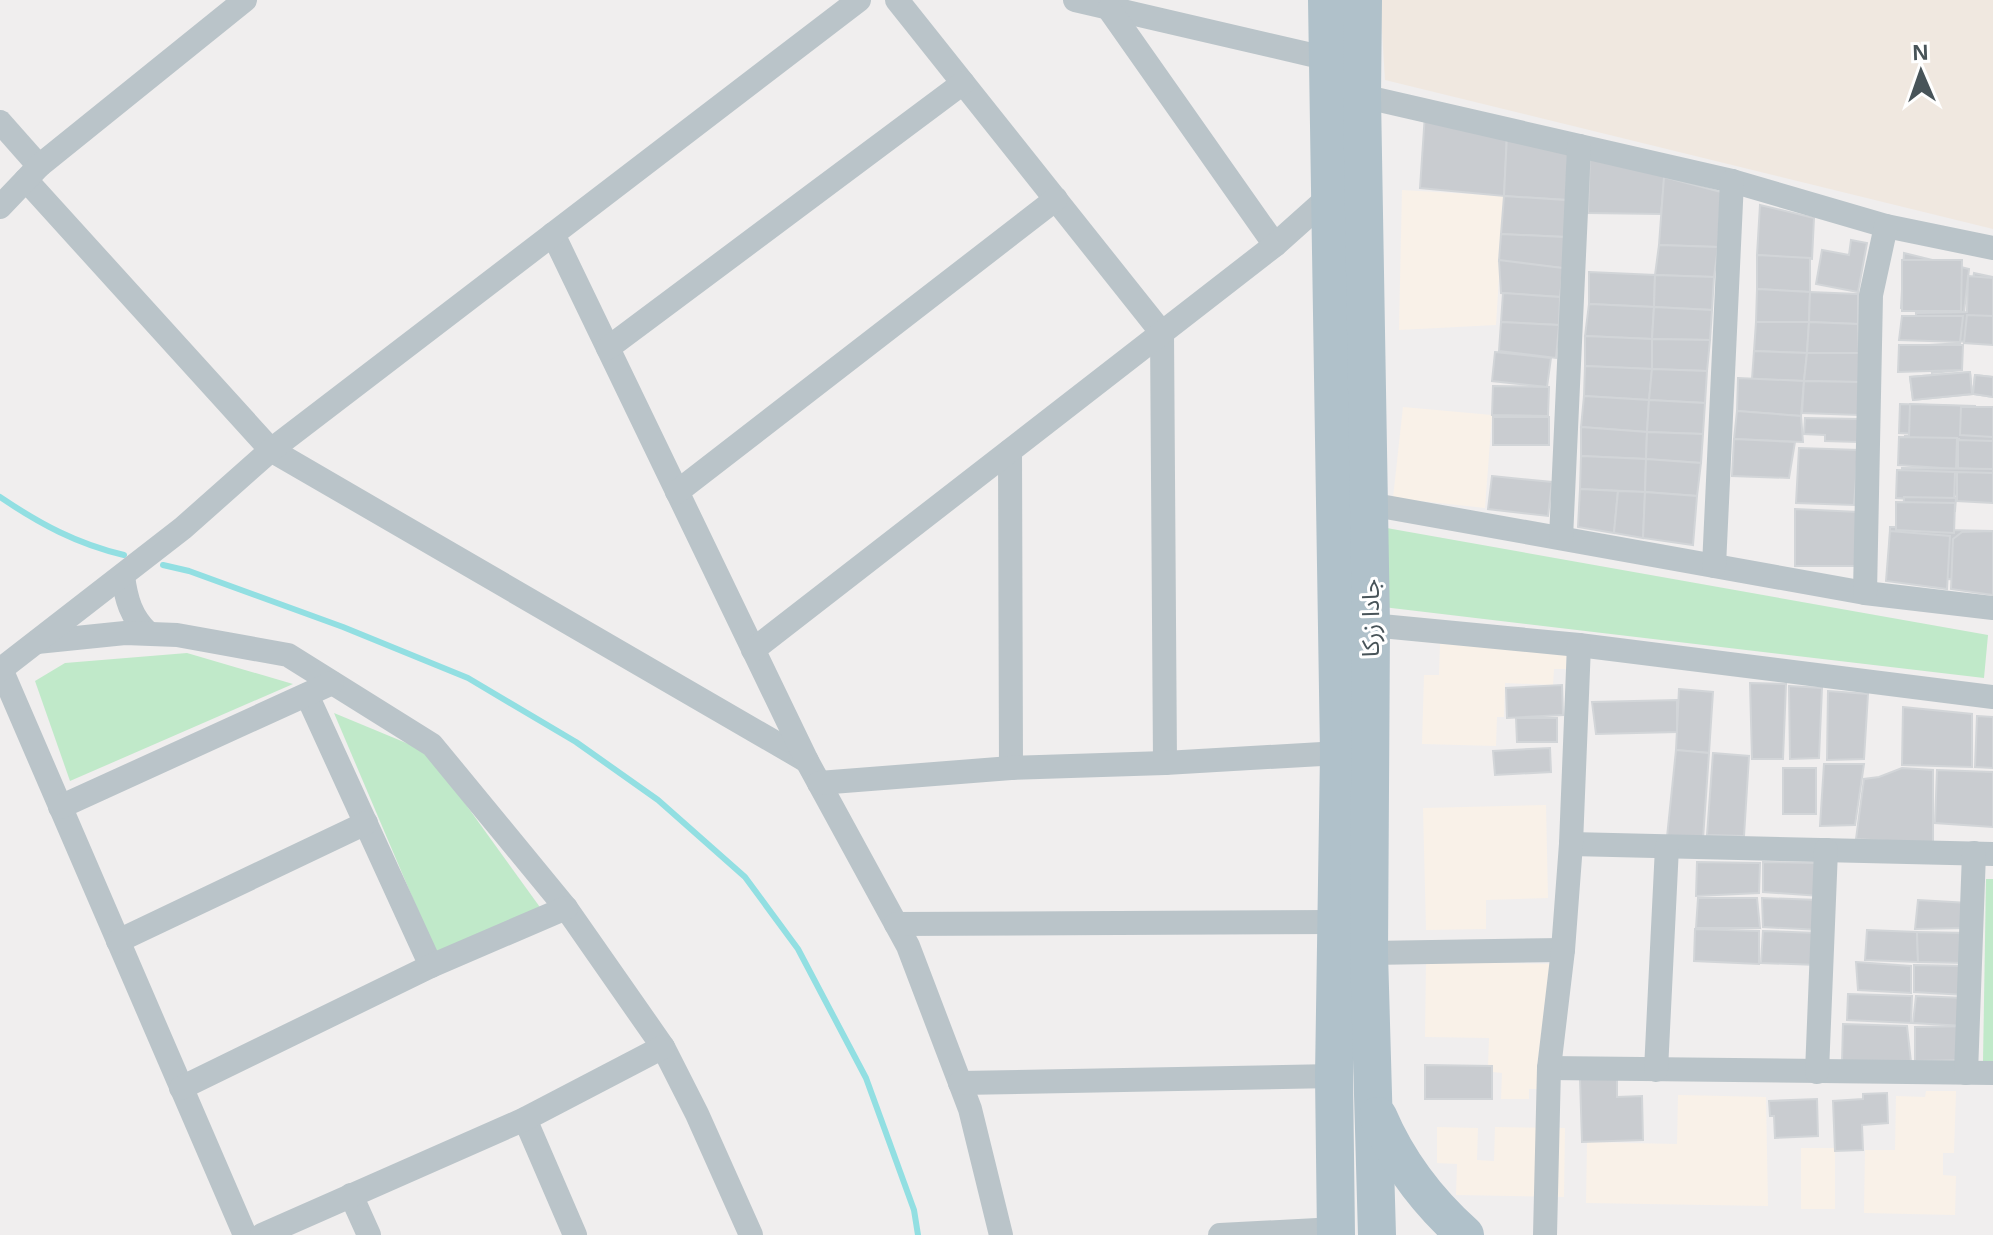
<svg xmlns="http://www.w3.org/2000/svg" width="1993" height="1235" font-family="Helvetica,'Noto Sans Arabic',sans-serif">
  <rect width="100%" height="100%" fill="#f0eeee"/>
  <g fill="#f9f1e8">
    <path d="M1402,190L1504,196L1496,325L1399,330Z"/>
    <path d="M1403,407L1492,415L1485,508L1393,498Z"/>
    <path d="M1440,643L1567,647L1566,669H1554L1553,685L1505,683L1504,717H1497L1496,746L1422,744L1424,675H1439Z"/>
    <path d="M1546,805L1548,898L1486,900V929L1426,930L1423,808Z"/>
    <path d="M1426,962L1553,964V1005H1544L1542,1068L1538,1089H1529V1099H1501L1502,1073L1493,1072L1492,1099H1425V1065L1488,1066L1489,1038L1425,1037Z"/>
    <path d="M1926,1091H1956L1954,1153H1943V1175L1956,1176L1955,1215L1864,1213L1865,1150H1895L1896,1096L1925,1097Z"/>
    <path d="M1678,1095L1766,1097L1768,1206L1586,1203L1587,1142L1677,1144Z"/>
    <path d="M1437,1127L1478,1128L1477,1160L1494,1161L1495,1127L1565,1128L1564,1197L1456,1195L1457,1164L1437,1163Z"/>
    <rect x="1801" y="1148" width="34" height="61"/>
  </g>
  <g fill="#c0e9c9">
    <path d="M1381,527L1988,635L1984,678L1383,607Z"/>
    <path d="M187,653L293,684L70,781L35,681L65,663Z"/>
    <path d="M334,713L428,752L542,910L436,953Z"/>
    <path d="M1986,879H1993V1062H1983Z"/>
  </g>
  <path fill="#f0e8e0" d="M1380,0H1993V229L1385,80Z"/>
  <g fill="none" stroke-linecap="round" stroke-linejoin="round">
    <g stroke="#92dfe2" stroke-width="6">
      <path d="M0,497C40,524 77,544 124,555"/>
      <path d="M163,565L189,571L343,627L468,678L576,742L658,800L745,877L798,949L866,1078L914,1210L918,1235"/>
    </g>
  </g>
  <g fill="#c9ccd0" stroke="#d2d5d8" stroke-width="2">
    <path d="M1425,114L1507,134L1504,196L1420,188Z"/>
    <path d="M1507,134L1568,150L1566,200L1504,196Z"/>
    <path d="M1590,154L1665,170L1661,214L1588,213Z"/>
    <path d="M1664,177L1721,192L1718,247L1659,245Z"/>
    <path d="M1504,196L1566,200L1565,237L1501,234Z"/>
    <path d="M1760,205L1814,218L1812,259L1757,255Z"/>
    <path d="M1501,234L1565,237L1563,268L1499,261Z"/>
    <path d="M1851,240L1867,243L1858,292L1816,284L1822,250L1849,255Z"/>
    <path d="M1659,245L1718,247L1714,277L1655,275Z"/>
    <path d="M1904,253L1969,269L1964,312L1901,308Z"/>
    <path d="M1757,255L1810,258V292L1757,289Z"/>
    <path d="M1499,260L1563,268L1560,297L1501,293Z"/>
    <path d="M1902,260H1962L1961,311H1902Z"/>
    <path d="M1589,272L1655,275L1654,307L1589,304Z"/>
    <path d="M1974,273L1993,277V313H1968Z"/>
    <path d="M1655,275L1714,277L1712,310L1654,307Z"/>
    <path d="M1968,276L1993,278V344L1917,338L1916,313L1967,312Z"/>
    <path d="M1757,289L1810,292L1809,322H1756Z"/>
    <path d="M1810,292L1858,294V324L1809,322Z"/>
    <path d="M1503,293L1560,297L1559,325L1501,322Z"/>
    <path d="M1589,304L1654,307L1652,339L1585,336Z"/>
    <path d="M1654,307L1712,310L1710,340L1652,339Z"/>
    <path d="M1967,315L1993,316V345L1964,343Z"/>
    <path d="M1902,316H1963L1960,342L1899,340Z"/>
    <path d="M1501,322L1559,325L1556,358L1499,351Z"/>
    <path d="M1756,322H1809L1807,353L1754,351Z"/>
    <path d="M1809,322L1858,324L1859,353H1807Z"/>
    <path d="M1585,336L1652,339V369L1585,366Z"/>
    <path d="M1652,339L1710,340L1707,371L1652,369Z"/>
    <path d="M1960,343L1962,370L1932,373L1930,345Z"/>
    <path d="M1899,345H1963L1962,370L1898,372Z"/>
    <path d="M1754,351L1807,353L1804,381L1752,379Z"/>
    <path d="M1495,352L1551,358L1547,387L1492,381Z"/>
    <path d="M1807,353H1859V382L1804,381Z"/>
    <path d="M1585,366L1652,369L1649,400L1584,396Z"/>
    <path d="M1652,369L1707,371L1705,403L1649,400Z"/>
    <path d="M1970,372L1972,394L1913,400L1910,377Z"/>
    <path d="M1970,372L1972,394L1913,400L1910,377Z"/>
    <path d="M1975,375L1993,377V397L1973,394Z"/>
    <path d="M1975,375L1993,377V397L1973,394Z"/>
    <path d="M1738,378L1804,381L1801,416L1737,411Z"/>
    <path d="M1804,381L1859,382V415L1802,413Z"/>
    <path d="M1493,386L1549,387L1548,416L1492,415Z"/>
    <path d="M1584,396L1649,400L1647,432L1581,427Z"/>
    <path d="M1649,400L1705,403L1703,434L1647,432Z"/>
    <path d="M1900,404L1958,406L1957,436L1899,433Z"/>
    <path d="M1910,404L1975,406V408L1993,409V465H1959V439L1948,438L1947,460L1905,459V436H1909Z"/>
    <path d="M1961,407H1993V437L1960,435Z"/>
    <path d="M1737,411L1801,416L1803,442L1734,439Z"/>
    <rect x="1493" y="417" width="56" height="28"/>
    <path d="M1805,418L1858,419V442L1825,441V435L1804,434Z"/>
    <path d="M1581,427L1647,432L1646,459L1581,456Z"/>
    <path d="M1647,432L1703,434L1701,463L1646,459Z"/>
    <path d="M1899,437L1957,438L1956,469L1898,465Z"/>
    <path d="M1734,439L1795,442L1789,478L1732,476Z"/>
    <path d="M1958,440L1993,441V470L1958,468Z"/>
    <path d="M1799,448L1858,450L1854,505L1796,503Z"/>
    <path d="M1581,456L1646,459L1645,492L1580,489Z"/>
    <path d="M1646,459L1701,463L1697,496L1645,492Z"/>
    <path d="M1902,468L1993,469V496L1902,495Z"/>
    <path d="M1897,470L1955,472L1954,502L1896,498Z"/>
    <path d="M1957,472L1993,473V503L1957,501Z"/>
    <path d="M1492,476L1552,482L1548,516L1488,509Z"/>
    <path d="M1580,489L1618,491L1614,533L1578,527Z"/>
    <path d="M1618,491L1645,492L1643,538L1614,533Z"/>
    <path d="M1645,492L1697,496L1693,545L1643,538Z"/>
    <path d="M1904,497L1956,498L1955,511H1946V530L1993,531V593L1973,592L1974,580L1889,577L1890,527H1903Z"/>
    <path d="M1896,502L1955,503L1954,533L1896,530Z"/>
    <path d="M1795,509L1858,512L1857,566H1795Z"/>
    <path d="M1890,531L1950,536L1947,589L1886,581Z"/>
    <path d="M1993,531V595L1951,589L1953,539L1962,532Z"/>
    <path d="M1750,683L1786,684L1783,759H1752Z"/>
    <path d="M1562,685L1563,715L1507,718L1506,688Z"/>
    <path d="M1789,686L1822,688L1819,758L1790,759Z"/>
    <path d="M1679,689L1713,692L1709,753L1676,750Z"/>
    <path d="M1828,691L1868,694L1864,759L1827,760Z"/>
    <path d="M1677,700V732L1596,734L1592,702Z"/>
    <path d="M1903,707L1972,714V767L1902,765Z"/>
    <path d="M1977,716L1993,717V768L1975,767Z"/>
    <path d="M1516,718H1557V742H1517Z"/>
    <path d="M1550,748L1551,772L1495,775L1493,751Z"/>
    <path d="M1676,750L1709,753L1703,839L1667,837Z"/>
    <path d="M1713,753L1749,756L1744,836L1707,835Z"/>
    <path d="M1824,764H1864L1855,825L1820,826Z"/>
    <rect x="1783" y="768" width="33" height="46"/>
    <path d="M1902,768L1933,770V844L1856,839L1864,779L1879,777Z"/>
    <path d="M1937,770L1993,772V827L1935,823Z"/>
    <path d="M1697,862L1760,863L1759,893L1696,896Z"/>
    <path d="M1763,862L1820,863V896L1763,892Z"/>
    <path d="M1698,898H1757L1760,928H1696Z"/>
    <path d="M1762,898L1819,900L1820,930L1763,927Z"/>
    <path d="M1918,900L1968,903L1966,928L1915,929Z"/>
    <path d="M1695,929L1759,931V964L1694,961Z"/>
    <path d="M1867,930L1917,932L1918,962L1865,960Z"/>
    <path d="M1763,931L1818,933L1817,965L1761,963Z"/>
    <path d="M1917,932L1968,933L1965,963L1918,962Z"/>
    <path d="M1856,962L1911,966V993L1858,990Z"/>
    <path d="M1914,965L1966,966L1965,995L1914,992Z"/>
    <path d="M1848,994L1912,996L1911,1023L1847,1020Z"/>
    <path d="M1916,996L1965,998L1964,1026L1913,1023Z"/>
    <path d="M1843,1024L1907,1026L1911,1062H1842Z"/>
    <path d="M1973,1026V1060L1915,1061V1027Z"/>
    <path d="M1425,1065L1492,1066V1099H1425Z"/>
    <path d="M1617,1078V1097L1642,1096L1643,1140L1582,1142L1580,1079Z"/>
    <path d="M1887,1093L1888,1123L1862,1125L1863,1150L1835,1151L1833,1101L1863,1099V1094Z"/>
    <path d="M1817,1099L1818,1136L1775,1138L1774,1116H1770L1769,1101Z"/>
  </g>
  <g fill="none" stroke-linecap="round" stroke-linejoin="round">
    <g stroke="#bac4c9" stroke-width="24">
      <path d="M897,0L1162,333L1165,763"/>
      <path d="M1075,0L1329,59"/>
      <path d="M1109,9L1275,245"/>
      <path d="M1362,96L1732,181L1886,226L1993,248"/>
      <path d="M0,122L39,166"/>
      <path d="M26,180L271,450L807,761"/>
      <path d="M0,207L39,166L245,0"/>
      <path d="M553,234L807,761L908,946L970,1109L1001,1235"/>
      <path d="M608,348L963,83"/>
      <path d="M1010,451L1011,768"/>
      <path d="M677,492L1056,199"/>
      <path d="M1369,504L1865,593L1993,608"/>
      <path d="M1561,538L1579,146"/>
      <path d="M1714,566L1732,181"/>
      <path d="M123,576C126,599 131,617 148,633"/>
      <path d="M1865,593L1871,295L1886,226"/>
      <path d="M1371,625L1579,645L1993,697"/>
      <path d="M37,642L125,633L177,635L288,655L432,745L566,908L663,1047L697,1114L751,1235"/>
      <path d="M753,650L1275,245L1332,194"/>
      <path d="M1,669L245,1235"/>
      <path d="M0,670L183,528L271,450L859,0"/>
      <path d="M307,695L431,966"/>
      <path d="M819,783L1011,768L1165,763L1339,753"/>
      <path d="M60,807L332,683"/>
      <path d="M1571,844L1993,854"/>
      <path d="M896,924L1336,922"/>
      <path d="M118,941L366,823"/>
      <path d="M1369,953L1563,950"/>
      <path d="M1549,1068L1993,1073"/>
      <path d="M1656,1070L1667,847"/>
      <path d="M1817,1072L1826,850"/>
      <path d="M1966,1073L1974,853"/>
      <path d="M960,1083L1334,1076"/>
      <path d="M181,1088L431,966L566,908"/>
      <path d="M525,1119L575,1235"/>
      <path d="M351,1195L369,1235"/>
      <path d="M262,1235L525,1119L663,1047"/>
      <path d="M1220,1235L1336,1229"/>
      <path d="M1545,1235L1549,1068L1563,950L1571,844L1579,645"/>
    </g>
    <g stroke="#b0c1ca" stroke-width="38">
      <path d="M1327,0L1339,753L1334,1076L1336,1235"/>
      <path d="M1363,0L1362,96L1371,625L1369,953L1377,1235"/>
      <path d="M1378,1116C1398,1163 1427,1201 1465,1235"/>
    </g>
  </g>
  <g text-anchor="middle" dominant-baseline="central" stroke-width="6" stroke-linejoin="round" paint-order="stroke">
    <g font-size="24" fill="#485459" stroke="#fff">
      <text transform="translate(1370 618) rotate(-90)">جادا زرکا</text>
    </g>
  </g>
  <g transform="translate(1921 72) rotate(358)" stroke="#ffffff" stroke-width="6" paint-order="stroke">
  <path d="M0-6L14 30L0 20L-14 30Z" fill="#485459"/>
  <text y="-12" font-size="22" font-weight="bold" text-anchor="middle" fill="#485459">N</text>
  </g>
</svg>
